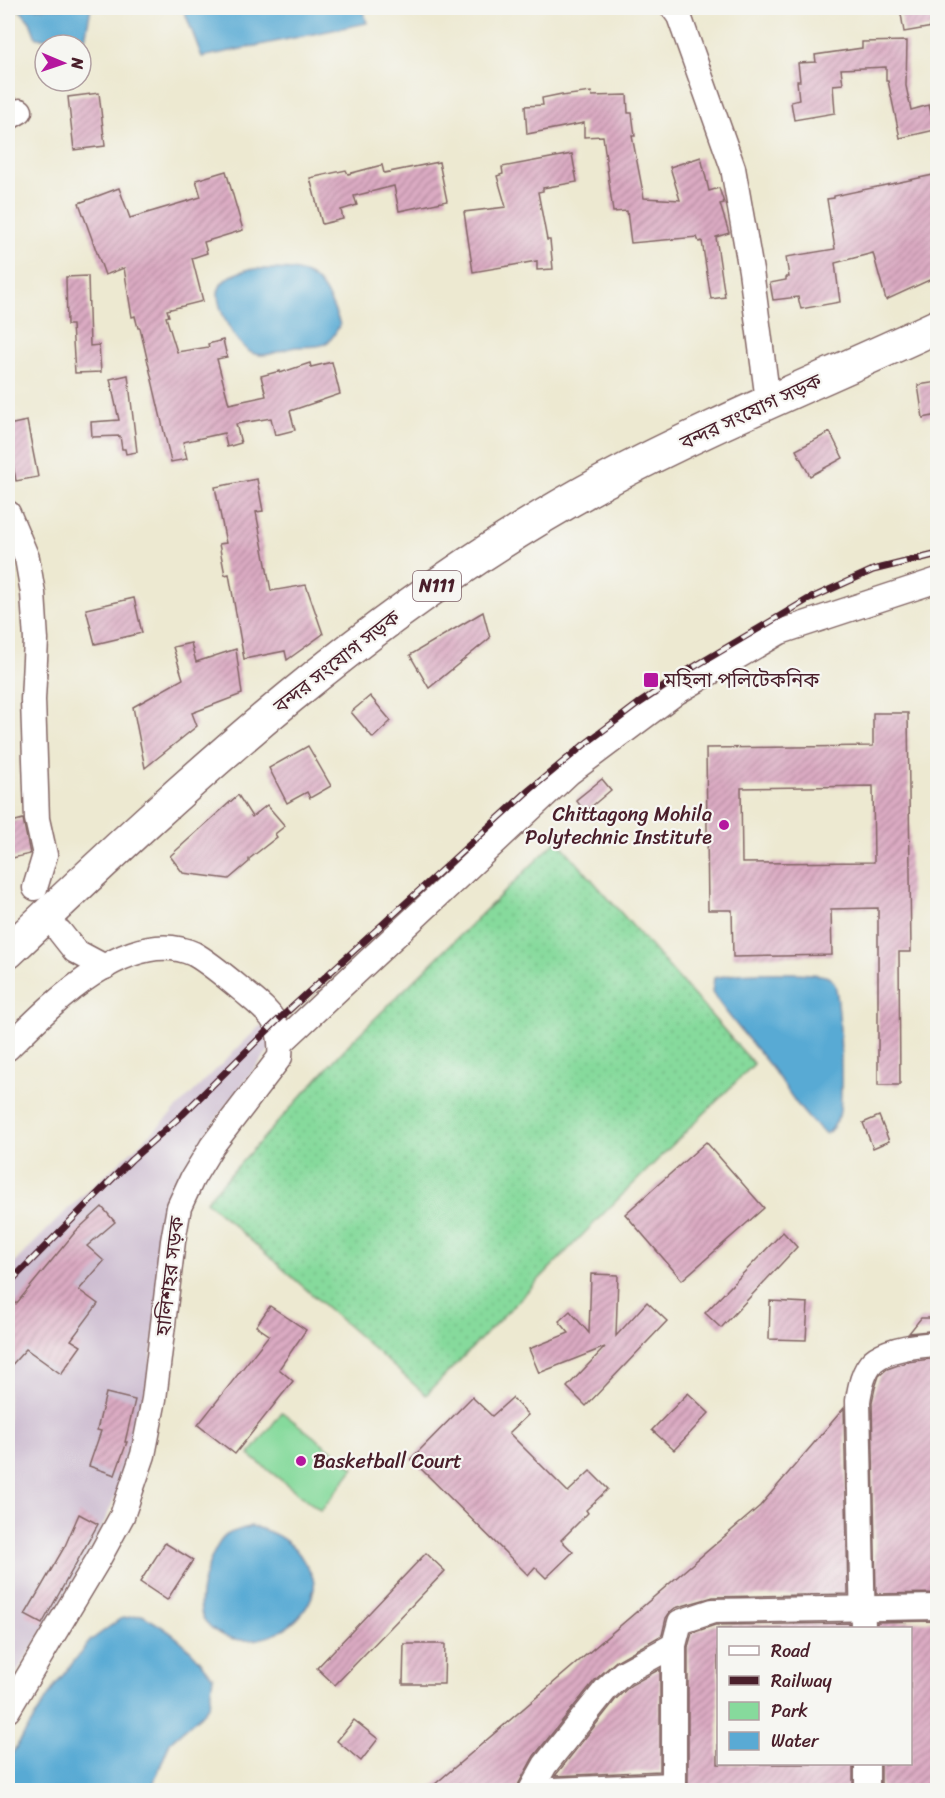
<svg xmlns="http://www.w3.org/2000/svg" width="945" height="1798" font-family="Sriracha,'Noto Sans Bengali',sans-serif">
  <defs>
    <pattern id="green-dots" width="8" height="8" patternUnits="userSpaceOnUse" patternTransform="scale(1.5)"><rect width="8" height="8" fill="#86da9c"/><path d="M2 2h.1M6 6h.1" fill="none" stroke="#75bb87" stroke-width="1.8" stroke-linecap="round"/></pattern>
    <pattern id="building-hatch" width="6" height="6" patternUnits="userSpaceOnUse" patternTransform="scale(1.5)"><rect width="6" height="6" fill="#dbabc3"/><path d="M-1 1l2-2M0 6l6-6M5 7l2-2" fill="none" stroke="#b48b9f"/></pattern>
  </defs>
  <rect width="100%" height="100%" fill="#f6f6f2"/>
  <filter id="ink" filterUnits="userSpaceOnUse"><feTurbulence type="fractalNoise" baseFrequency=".0167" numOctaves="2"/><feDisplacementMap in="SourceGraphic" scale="12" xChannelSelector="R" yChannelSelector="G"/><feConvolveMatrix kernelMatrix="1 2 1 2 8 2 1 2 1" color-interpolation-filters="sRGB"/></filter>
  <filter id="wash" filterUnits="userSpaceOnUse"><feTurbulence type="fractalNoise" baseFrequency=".008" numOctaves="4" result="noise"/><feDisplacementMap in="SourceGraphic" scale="24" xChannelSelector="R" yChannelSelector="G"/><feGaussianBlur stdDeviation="1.35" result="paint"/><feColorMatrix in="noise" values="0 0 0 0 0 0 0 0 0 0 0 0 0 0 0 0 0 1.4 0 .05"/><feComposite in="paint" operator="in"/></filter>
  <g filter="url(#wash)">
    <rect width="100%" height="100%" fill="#ede9d1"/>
    <path fill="#cebed1" d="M261,1025L276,1041L210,1127L187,1164L170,1203L149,1374L133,1454L101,1530L59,1606L8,1686V1269L71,1206L155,1130Z"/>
    <path fill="url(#green-dots)" stroke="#687c64" stroke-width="1.5" d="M557,840L754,1064L606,1211L426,1395L206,1201L349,1044Z"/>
    <path fill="#86da9c" stroke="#687c64" stroke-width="1.5" d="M282,1412L354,1468L321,1511L249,1455Z"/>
    <g fill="#59aad4" stroke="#526480" stroke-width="1.5">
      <path d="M18,8H91L85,39L36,38L30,22Z"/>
      <path d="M183,8H363L367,23L202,57Z"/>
      <path d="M249,269C307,269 318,266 340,324C327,351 322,345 296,347C281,349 269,358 255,354C238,350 213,305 219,289C223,277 238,273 249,269Z"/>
      <path d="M736,974C752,973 817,971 828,977C830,978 833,981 834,983C841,996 843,1100 839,1116C836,1124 833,1129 826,1134C799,1114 787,1087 767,1062C748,1038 728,1017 712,992L714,978Z"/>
      <path d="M251,1526C272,1531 292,1540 303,1560C308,1569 316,1578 314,1589C304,1635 236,1660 205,1621C192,1604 210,1550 225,1536C231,1531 244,1529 251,1526Z"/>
      <path d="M142,1615C175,1633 190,1647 213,1677L209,1705L203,1713L170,1742L151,1790H8V1760L56,1684L90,1641L120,1619Z"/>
    </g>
    <g id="blocks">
      <g fill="url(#building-hatch)" fill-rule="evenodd">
        <path d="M900,8H938V26L904,32Z"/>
        <path d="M907,41L906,86L911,110L929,105L935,130L900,138L888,81H886V67L841,69L843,84L833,85L835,113L794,120L791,102L799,100L797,81H800L798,63L816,62L815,55L862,48V42Z"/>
        <path d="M591,92L592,96L627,95L628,113H632L635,136H632L644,198L680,200L670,167L701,157L709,191L719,188L724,203L720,204L729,233L716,237L725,297L711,299L702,241L699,242L697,237L631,243L627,211L613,212L603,136L584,137V123L527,134L525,106L543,105L542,98L562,94V96Z"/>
        <path d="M99,93L105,146L74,150L68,97Z"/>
        <path d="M572,154L577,182L543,188V191L538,192L547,240H550L553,269L537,270V261L473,272L464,212L506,207L497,176L503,174L502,167Z"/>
        <path d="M439,162L447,201L399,211L394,186L354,196L357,205L341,210L343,219L322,224L310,178L346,170L348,174L382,165L384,173Z"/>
        <path d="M226,171L243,230L204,242L207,253L192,258L203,301L167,310L169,316L166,317L177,352L209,347L208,344L223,340L227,357L217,359L229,404L266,396L261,376L280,371V373L310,363L311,367L332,362L340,394L290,411L295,430L275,435L271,418L236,424L241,443L227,447L224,433L183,442L187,459L171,462L140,328H138L135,316L132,317L124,268L105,275L79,203L119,188L130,218L201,197L196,180Z"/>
        <path d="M938,174V276L886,300L873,253L835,263L840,302L801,309L798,297L773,300L770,283L786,280V277H789L786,257L835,249L827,199L834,198V196Z"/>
        <path d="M88,276L90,346L99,345L101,372L75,373L72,325H67L66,277Z"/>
        <path d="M128,375L137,452L126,454L125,449H122L120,436L92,437L91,422L119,420L110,379Z"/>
        <path d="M938,382V415L923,418L918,385Z"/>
        <path d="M27,421L38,477L16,481L8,440V425Z"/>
        <path d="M830,432L843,458L810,476L796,450Z"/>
        <path d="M257,479L263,511L256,512L271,591L306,585L323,634L287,660L285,651L244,659L229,574L225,575L219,544L226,543L215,487Z"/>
        <path d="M134,598L142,633L95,644L86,609Z"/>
        <path d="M483,612L490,638L429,688L410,655Z"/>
        <path d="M191,643L196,662L236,649L242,694L192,713L197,726L145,768L133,707L183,679L173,647Z"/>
        <path d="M370,696L391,721L373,738L351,712Z"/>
        <path d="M873,713H908L911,952H899L900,1085H878V908L831,909L832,955L733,957L732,910H708L706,748L873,746ZM873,786L874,862L742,863L741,788Z"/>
        <path d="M308,746L331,786L310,798L307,792L287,803L269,768Z"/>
        <path d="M602,779L611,790L585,812L576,800Z"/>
        <path d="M238,795L252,817L267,805L285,826L275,834L277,837L249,859V862L229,879L183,873L170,856Z"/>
        <path d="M23,819L30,854L8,859V823Z"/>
        <path d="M879,1116L889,1141L873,1148L863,1123Z"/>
        <path d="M706,1142L764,1208L682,1280L625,1214Z"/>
        <path d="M102,1207L115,1222L87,1246L104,1261L79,1290L98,1304L71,1340L81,1346L61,1374L26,1349L8,1369V1297L16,1304L76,1231Z"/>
        <path d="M783,1232L797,1247L721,1328L705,1313Z"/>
        <path d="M591,1274L618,1275L616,1336L647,1302L667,1321L586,1406L567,1387L605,1347L539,1373L529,1349L569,1333L559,1321L570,1311L589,1333Z"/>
        <path d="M770,1301L808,1303L806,1340L769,1339Z"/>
        <path d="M270,1306L306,1330L279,1369L293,1381L235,1454L198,1425L269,1335L256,1326Z"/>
        <path d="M921,1318H938V1330L909,1333Z"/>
        <path d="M938,1358V1593L876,1594L872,1402L875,1388L879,1376L887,1369L907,1362Z"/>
        <path d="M106,1393L135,1400L125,1442H127L115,1475L89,1466L101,1431L97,1430Z"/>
        <path d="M688,1393L709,1413L674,1450L652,1430Z"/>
        <path d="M472,1397L492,1416L512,1398L528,1415L509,1433L568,1492L590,1471L608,1489L586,1510L588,1513L561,1540L573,1552L546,1578L535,1567L528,1575L411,1459Z"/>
        <path d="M844,1408L848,1594L713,1597L675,1608L670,1612L666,1618L662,1635L616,1661L595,1680L534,1756L519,1783L517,1791H427L760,1506Z"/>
        <path d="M79,1514L98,1524L42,1624L25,1615L65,1546Z"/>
        <path d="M165,1543L193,1560L167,1600L140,1582Z"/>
        <path d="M426,1553L445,1571L335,1685L317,1668Z"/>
        <path d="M938,1621V1791H881V1764H910V1629H877V1622Z"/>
        <path d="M849,1623V1629H718V1764H853V1791H688V1647L692,1633L715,1625Z"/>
        <path d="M404,1644H445L444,1684H403Z"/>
        <path d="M660,1669V1771L555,1776L616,1699L631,1685Z"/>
        <path d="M354,1720L378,1739L361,1761L337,1741Z"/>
      </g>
    </g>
  </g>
  <g filter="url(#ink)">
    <use href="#blocks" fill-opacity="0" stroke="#836665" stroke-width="1.5"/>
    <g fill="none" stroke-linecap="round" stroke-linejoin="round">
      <defs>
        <g id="minor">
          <path d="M673,8L679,16L733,168L751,271L768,401"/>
          <path d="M8,118L20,111"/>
          <path d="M8,513L27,558L33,593L36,640L33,700L37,819L45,855L35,888"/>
          <path d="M60,932L75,951L105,967"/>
          <path d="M281,1043L569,773L677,692L780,632L938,580"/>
          <path d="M8,1048C49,1007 129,924 194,954C207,961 230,980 242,990C268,1012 283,1020 280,1057L212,1146L192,1179L179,1207L173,1241L154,1399L143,1455L122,1516L98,1560L8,1710"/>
          <path d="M863,1628L858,1401C860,1387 863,1371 873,1361C888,1348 919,1345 938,1344"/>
          <path d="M867,1764V1790"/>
          <path d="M531,1790L545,1765L606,1689L623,1673L674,1645"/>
          <path d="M554,1790L674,1785"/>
          <path d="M674,1790V1645L680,1622L713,1611L938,1607"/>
        </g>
        <path id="highway" d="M8,952C191,778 379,603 603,482C712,424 826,378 938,326"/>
      </defs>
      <use href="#minor" stroke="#836665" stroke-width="27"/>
      <use href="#highway" stroke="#836665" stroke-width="36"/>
      <use href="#minor" stroke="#fff" stroke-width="24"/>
      <use href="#highway" stroke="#fff" stroke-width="33"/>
      <defs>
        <path id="rail" d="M8,1284L131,1160L183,1114L276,1022L527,792L585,744L638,704L692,668L807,600L873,570L938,554"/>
      </defs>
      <use href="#rail" stroke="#4a1f2b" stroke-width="7"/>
      <use href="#rail" stroke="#f6f6f2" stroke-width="4.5" stroke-dasharray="14" stroke-linecap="butt"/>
    </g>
  </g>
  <g fill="#b5179e" stroke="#f6f6f2" stroke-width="2">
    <rect x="643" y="672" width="16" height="16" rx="3"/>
    <circle cx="724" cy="825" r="6"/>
    <circle cx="301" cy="1461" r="6"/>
  </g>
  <g text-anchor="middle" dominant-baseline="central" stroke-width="4.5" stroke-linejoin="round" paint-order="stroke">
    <rect fill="#f6f6f2" stroke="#7e6067" stroke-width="1.5" x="413" y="571" width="48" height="30" rx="4.5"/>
    <g font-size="18" font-weight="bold" fill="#4a1f2b">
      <text x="437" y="586">N111</text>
    </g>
    <g font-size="20" fill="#4a1f2b" stroke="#f6f6f2">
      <text transform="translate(751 412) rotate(-25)">বন্দর সংযোগ সড়ক</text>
      <text transform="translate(337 662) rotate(-38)">বন্দর সংযোগ সড়ক</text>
      <text transform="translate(170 1276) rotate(-83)">হালিশহর সড়ক</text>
    </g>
    <g font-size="20" fill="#4a1f2b" stroke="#f6f6f2" text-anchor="start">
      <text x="664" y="680">মহিলা পলিটেকনিক</text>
      <text x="712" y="814" text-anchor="end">Chittagong Mohila<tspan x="712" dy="23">Polytechnic Institute</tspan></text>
      <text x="313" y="1461">Basketball Court</text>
    </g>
  </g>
  <rect width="945" height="1798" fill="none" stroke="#f6f6f2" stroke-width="30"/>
  <rect x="717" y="1627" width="195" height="138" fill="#f6f6f2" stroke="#b1a0a2" stroke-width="1.5"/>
  <rect x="729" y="1646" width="30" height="9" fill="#ffffff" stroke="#b1a0a2" stroke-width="1.5"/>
  <text x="771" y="1657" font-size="18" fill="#4a1f2b">Road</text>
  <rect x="729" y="1676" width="30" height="9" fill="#4a1f2b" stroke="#b1a0a2" stroke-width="1.5"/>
  <text x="771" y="1687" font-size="18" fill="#4a1f2b">Railway</text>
  <rect x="729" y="1702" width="30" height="18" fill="#86da9c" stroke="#b1a0a2" stroke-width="1.5"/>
  <text x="771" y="1717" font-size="18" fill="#4a1f2b">Park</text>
  <rect x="729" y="1732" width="30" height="18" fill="#59aad4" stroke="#b1a0a2" stroke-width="1.5"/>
  <text x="771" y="1747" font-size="18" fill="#4a1f2b">Water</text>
  <g transform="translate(63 63) rotate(92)"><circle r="28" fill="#f6f6f2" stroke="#b1a0a2" stroke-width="1.5"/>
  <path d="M0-4.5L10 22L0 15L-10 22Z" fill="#b5179e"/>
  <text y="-9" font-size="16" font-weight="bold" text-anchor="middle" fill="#4a1f2b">N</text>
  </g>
</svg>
